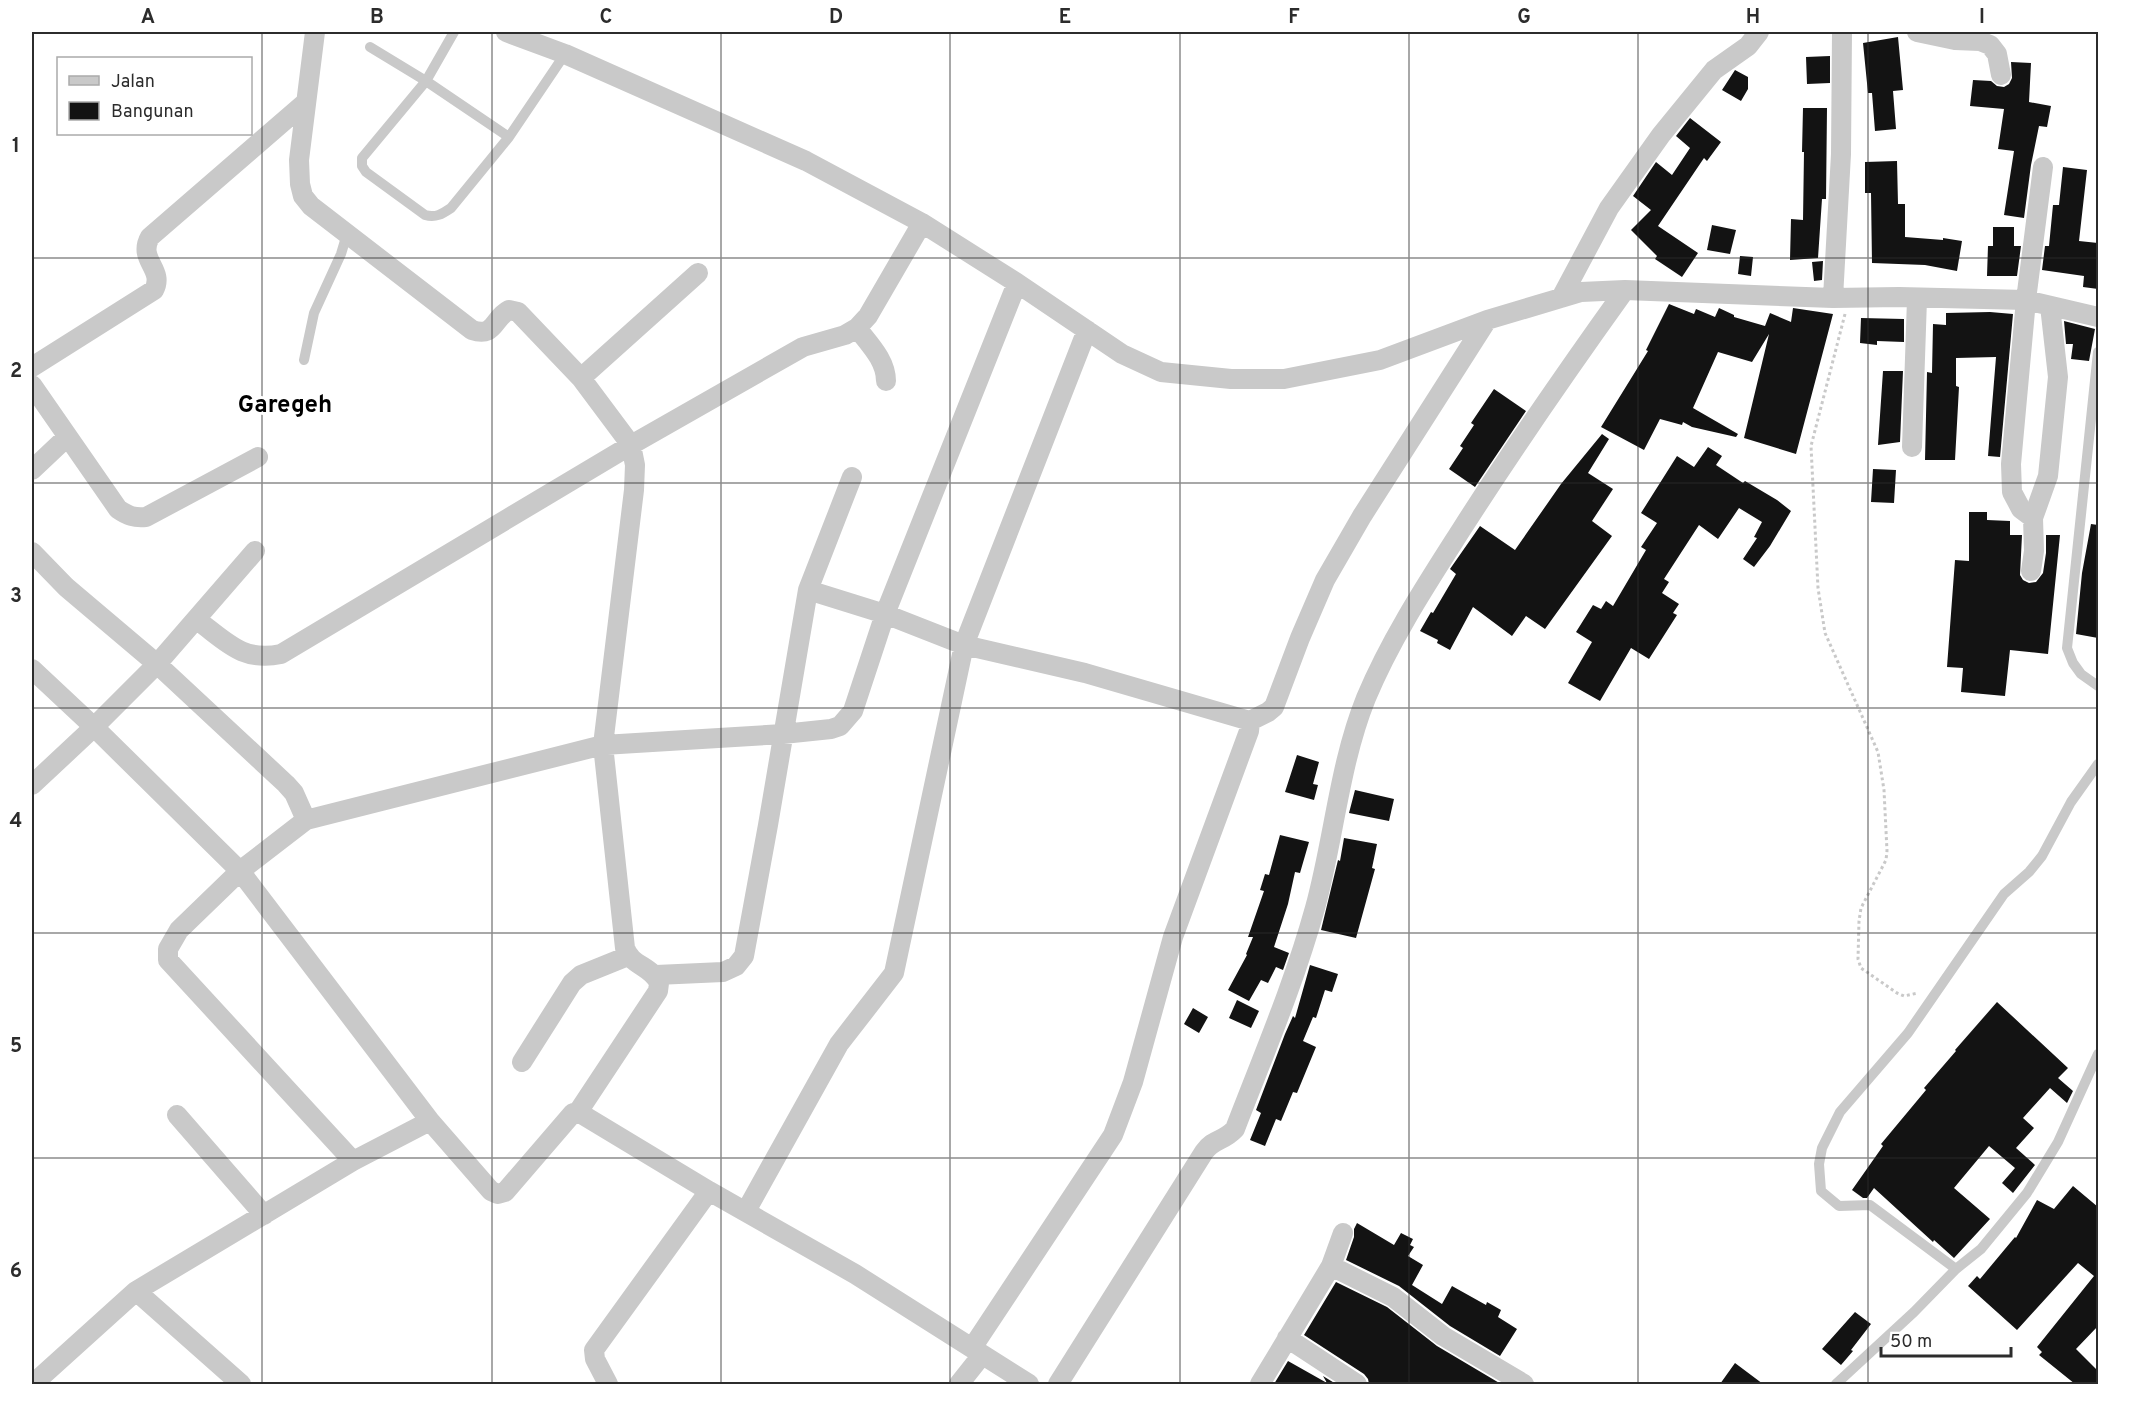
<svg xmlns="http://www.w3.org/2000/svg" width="2130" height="1416" font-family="Overpass,sans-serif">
<rect width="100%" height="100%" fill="#fff"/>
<path fill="#131313" d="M1898 37 1903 90 1893 91 1896 129 1875 131 1872 93H1868L1863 43Z
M1830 56V83L1807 84 1806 57Z
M2011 62 2031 63 2029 102 2051 106 2047 127 2039 126 2031 165 2024 218 2004 215 2014 151 1998 149 2004 109 1970 106 1973 80 1991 81 1997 86 2004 87 2009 84 2012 78Z
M1735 70 1748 77V89L1741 101 1722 90Z
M1803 108H1827L1826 199H1822L1818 258 1790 260 1791 219 1803 220 1804 152H1802Z
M1690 118 1721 142 1707 161 1704 158 1658 226 1698 253 1682 277 1655 259 1657 256 1631 230 1651 210 1633 196 1656 162 1672 175 1690 148 1676 136Z
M1897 161 1898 204H1905V237L1943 240V238L1962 241 1957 271 1925 265 1872 263 1871 193H1865V162Z
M2063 167 2087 170 2079 241 2098 243V289L2083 287 2084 276 2042 270 2045 246H2049L2053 205H2059Z
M1712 225 1736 230 1730 254 1707 250Z
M1993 227H2014V246H2021L2017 276H1987L1988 246H1993Z
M1740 256 1753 257 1751 276 1738 274Z
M1823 261 1822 280 1814 281 1812 262Z
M1669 304 1694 314 1696 309 1715 317 1719 308 1734 315V317L1765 326 1770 313 1791 322 1793 308 1833 314 1796 454 1744 438 1769 334 1752 362 1718 352 1693 408 1738 434 1736 437 1692 427 1683 422 1682 425 1660 419 1644 450 1601 427 1648 351 1646 350Z
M1990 312 2013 314 2000 457 1988 456 1996 357 1956 358V386L1959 387 1955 460H1925L1927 372 1932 373 1933 324 1946 325V313Z
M1861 318 1904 319V342L1877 341V345L1860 343Z
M2064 321 2095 329 2089 361 2071 359 2073 344H2066Z
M1883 371H1903L1900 442 1878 445Z
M1494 389 1526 411 1475 487 1449 469 1463 448 1460 446 1474 425 1471 423Z
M1602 434 1609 439 1588 473 1613 489 1592 521 1612 536 1545 629 1526 616 1512 636 1473 607 1450 650 1437 643 1438 640 1420 631 1431 612 1433 613 1456 574 1450 569 1480 526 1515 550 1561 484Z
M1708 447 1722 456 1716 465 1743 483 1745 481 1777 500 1791 511 1770 546 1754 567 1743 559 1757 538 1754 537 1762 522 1739 508 1718 539 1699 525 1664 579 1669 582 1662 593 1679 604 1673 613 1677 615 1649 659 1631 648 1600 701 1568 683 1592 642 1576 632 1593 605 1601 609 1606 601 1613 606 1646 550 1641 547 1657 523 1641 513 1677 456 1694 467Z
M1873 469 1896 470 1894 503 1871 502Z
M1969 512H1987V520L2010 521V535H2022L2020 575 2023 580 2029 583 2036 582 2043 573 2046 553V535H2060L2048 654 2010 650 2005 696 1961 692 1963 668 1947 667 1955 560 1969 561Z
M2091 524 2098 525V638L2076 634 2082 573Z
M1297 755 1319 762 1313 784 1318 785 1314 800 1285 792Z
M1355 790 1394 799 1389 821 1349 813Z
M1280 835 1309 842 1300 873 1295 872 1288 904 1274 947 1289 953 1283 970 1276 967 1268 983 1261 980 1249 1001 1228 990 1247 955 1246 954 1253 937H1248L1264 891 1260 890 1265 874 1269 875Z
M1344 838 1377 844 1372 868 1375 869 1356 938 1321 930 1338 860 1340 861Z
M1310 965 1338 974 1332 992 1325 990 1316 1018 1313 1017 1303 1041 1316 1047 1297 1093 1293 1092 1281 1121 1276 1119 1265 1146 1250 1140 1261 1113 1256 1110 1285 1034 1293 1016 1295 1018Z
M1237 1000 1259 1011 1251 1028 1229 1018Z
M1997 1002 2068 1068 2058 1078 2073 1091 2067 1103 2050 1088 2023 1118 2034 1128 2016 1148 2035 1165 2013 1193 2002 1183 2015 1168 1989 1146 1954 1188 1990 1219 1954 1258 1934 1240 1933 1242 1874 1188 1867 1198H1863L1852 1190 1883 1146 1881 1144 1926 1090 1924 1088 1956 1051 1955 1050Z
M1193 1008 1208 1017 1199 1033 1184 1024Z
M2073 1186 2098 1207V1326L2076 1349 2098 1371V1384H2075L2039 1355 2042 1352 2037 1347 2094 1276 2078 1263 2017 1330 1968 1286 1977 1276 1980 1279 2015 1237 2016 1238 2037 1200 2054 1209Z
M1357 1223 1394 1245 1401 1233 1413 1239 1410 1245 1414 1247 1408 1256 1423 1265 1412 1285 1442 1304 1452 1286 1486 1305 1487 1302 1501 1310 1498 1317 1517 1329 1500 1356 1450 1326 1399 1286 1346 1260 1354 1237V1229Z
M1336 1282 1387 1307 1437 1346 1501 1384H1369L1368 1379 1364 1374 1304 1335Z
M1855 1312 1871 1324 1851 1350 1853 1351 1841 1365 1822 1349Z
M1288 1361 1327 1383 1323 1376 1336 1384H1274Z
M1735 1363 1763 1384H1720Z"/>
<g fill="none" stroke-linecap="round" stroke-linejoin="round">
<path stroke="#c9c9c9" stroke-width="3" stroke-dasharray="3 3" stroke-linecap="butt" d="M1845 314 1811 446 1818 588 1825 633 1878 752 1884 790 1887 851 1886 860 1861 908 1859 921 1858 959 1861 968 1897 993 1904 996 1918 993"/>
<path stroke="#c9c9c9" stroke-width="10" d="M454 32 426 81 362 158V166L366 172 425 215C436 218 442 214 451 208L509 137 565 54
M370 47 426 81 509 137
M2098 352 2067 648 2073 663 2081 674 2098 686
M304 360 314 313 341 254 347 234
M1956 1269 1870 1205 1839 1206 1821 1191 1819 1164 1822 1148 1840 1112 1908 1033 2004 894 2029 872 2042 856 2071 802 2098 764
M1836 1384 1914 1312 1956 1269 1981 1249 2027 1193 2058 1142 2098 1054"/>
<path stroke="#c9c9c9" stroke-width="20" d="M315 32 299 160 300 184 303 196 311 206 472 330C495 338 493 318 509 310L518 312 581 378 631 445 635 465 634 490 603 745 625 948C631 966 652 966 659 983L658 991 578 1112
M506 32 565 54 806 161 922 223 1017 283 1122 354 1161 372 1231 379H1284L1380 360 1487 320 1581 292 1625 290 1833 298 1899 297 2026 300 2098 317
M1917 32 1955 40 1980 41 1990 45 1997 54 2001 75
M1561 298 1609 208 1661 135 1714 70 1748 46 1759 32
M1833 298 1841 154 1842 32
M857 328C869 344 886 360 886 381
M32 367 154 290C165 269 137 260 150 237L306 102
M581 378 698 273
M32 385 118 509C128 516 134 518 146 517L258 457
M1912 447 1917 299
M32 470 67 437
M2033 518 2048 476 2058 377 2050 306
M32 552 66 587 157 664 286 784 294 793 306 820
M2031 571 2034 551 2033 518 2021 509 2012 492 2011 464 2026 300 2043 167
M808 590 885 614 964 645 1085 673 1250 721 1249 731 1173 937 1133 1082 1113 1135 972 1348
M197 620C227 642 242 662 281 654L631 445 803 347 845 335 857 328 868 316 922 223
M32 669 94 727 240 871 430 1121 491 1191 498 1194 505 1192 573 1113 578 1112 709 1191 855 1274 1029 1384
M1250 721 1268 712 1274 707 1300 638 1325 580 1362 516 1487 320
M32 785 94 727 157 664 255 551
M656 975 723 972 736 966 744 956 768 825 808 590 852 477
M522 1062 572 983 581 975 628 956
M177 1115 264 1215
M353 1161 168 960V949L179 930 240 871 306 820 603 745 783 734 831 729 840 726 853 711 885 614 1017 283
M746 1211 839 1044 894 973 964 645 1087 330
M1331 1266 1393 1297 1443 1336 1524 1384
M136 1291 241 1384
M1287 1338 1357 1384
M33 1384 136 1291 353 1161 430 1121
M608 1384 595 1359 594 1350 709 1191
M959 1384 982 1355
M1058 1384 1204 1152C1214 1138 1223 1142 1235 1129 1263 1056 1294 984 1315 908 1334 839 1339 765 1366 698 1391 638 1428 582 1463 527 1515 446 1569 368 1625 290
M1260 1384 1331 1266 1343 1233"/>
</g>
<path fill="none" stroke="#2c2c2c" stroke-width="1.5" stroke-opacity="0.55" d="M262 32V1384M492 32V1384M721 32V1384M950 32V1384M1180 32V1384M1409 32V1384M1638 32V1384M1868 32V1384M32 258H2098M32 483H2098M32 708H2098M32 933H2098M32 1158H2098"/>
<g text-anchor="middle" stroke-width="6" stroke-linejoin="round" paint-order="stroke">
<g font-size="24" font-weight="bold" fill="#000" stroke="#fff">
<text x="285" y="412">Garegeh</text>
</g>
</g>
<rect width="2130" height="1416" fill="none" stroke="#ffffff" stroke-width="66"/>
<rect x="57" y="57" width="195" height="78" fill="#ffffff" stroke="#ababab" stroke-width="1.5"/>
<rect x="69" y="76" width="30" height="9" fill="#c9c9c9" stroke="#ababab" stroke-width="1.5"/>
<text x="111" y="87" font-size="18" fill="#2c2c2c">Jalan</text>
<rect x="69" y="102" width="30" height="18" fill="#131313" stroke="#ababab" stroke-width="1.5"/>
<text x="111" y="117" font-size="18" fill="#2c2c2c">Bangunan</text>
<path d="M1881 1347v9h130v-9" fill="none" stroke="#2c2c2c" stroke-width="3"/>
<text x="1890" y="1347" font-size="18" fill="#2c2c2c" stroke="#ffffff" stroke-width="4.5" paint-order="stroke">50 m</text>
<rect x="33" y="33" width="2064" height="1350" fill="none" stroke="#2c2c2c" stroke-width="2"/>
<g font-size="20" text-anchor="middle" font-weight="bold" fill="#2c2c2c">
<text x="148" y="23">A</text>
<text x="377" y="23">B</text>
<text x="606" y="23">C</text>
<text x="836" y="23">D</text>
<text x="1065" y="23">E</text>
<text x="1294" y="23">F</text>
<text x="1524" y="23">G</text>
<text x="1753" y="23">H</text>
<text x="1982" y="23">I</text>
<text x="16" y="152">1</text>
<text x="16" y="377">2</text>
<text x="16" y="602">3</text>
<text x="16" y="827">4</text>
<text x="16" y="1052">5</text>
<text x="16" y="1277">6</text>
</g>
</svg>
